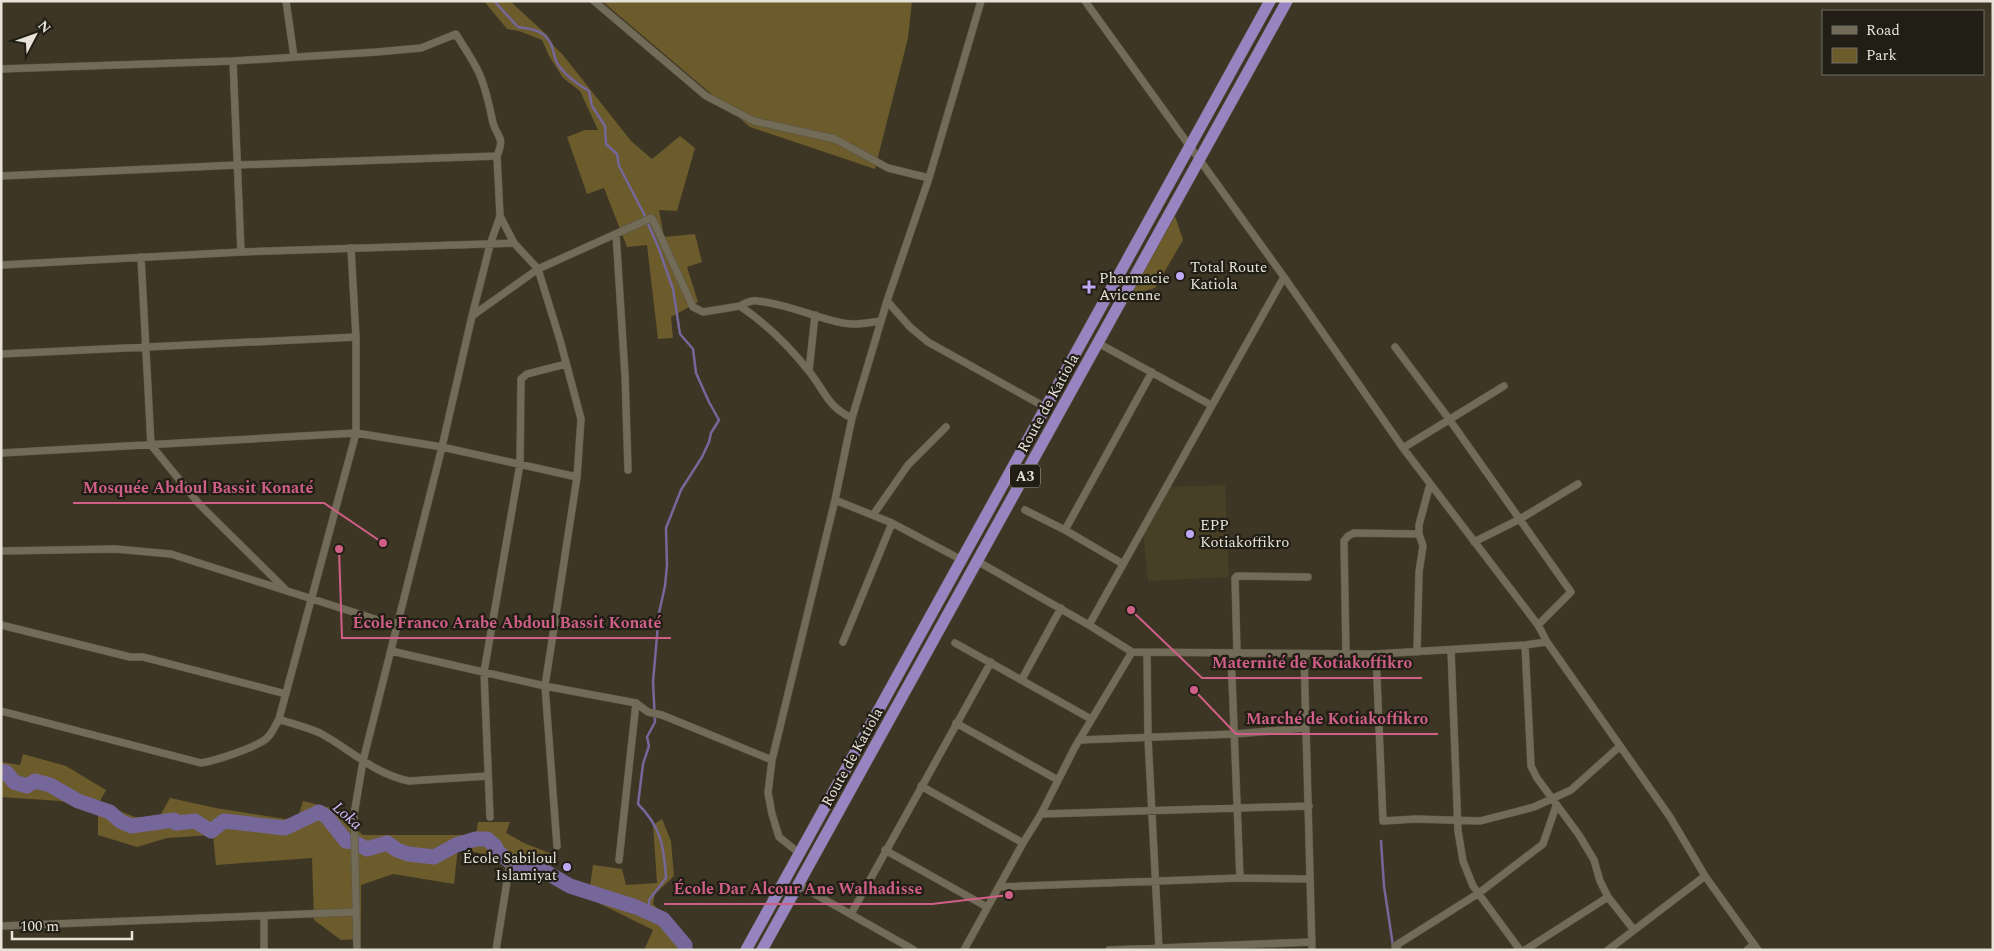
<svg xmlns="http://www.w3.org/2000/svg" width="1994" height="951" font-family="Spectral,serif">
<rect width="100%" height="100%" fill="#3d3625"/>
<path fill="#473f26" d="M1225 485 1229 577 1148 581 1143 532 1171 487Z"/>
<path fill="#6c5b2b" d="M484 1H510L547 35 554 46 563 55 631 141 652 159 680 136 695 148 677 211 659 210 664 237 695 234 702 262 687 267 698 302 671 317 673 338 658 339 647 245 627 247 604 188 587 194 567 137 585 130H598L580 91 563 78 549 56 542 40 519 31 507 29Z
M602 1H912L908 38 875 169 750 127Z
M1175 216 1183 240 1155 288 1130 295Z
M23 754 66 766 106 790 99 803 135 817 158 819 170 798 216 808 297 821 303 801 331 808 363 835H476L478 822H510L506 833 524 843 552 854 551 870 571 881 590 887 593 865 622 869 626 885 657 883 653 825 662 819 671 841 674 876 655 894 653 904 675 927 693 950H644L653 930 542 875 508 860 458 848 454 884 393 874 361 885V939L341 940 314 920 312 858 216 865 213 835 167 838 137 847 98 835V811L60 801 1 797V762L20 765Z"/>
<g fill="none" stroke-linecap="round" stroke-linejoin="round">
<path stroke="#76679a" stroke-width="2.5" d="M494 1 518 27C532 29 544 30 551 44 554 51 554 59 559 66 567 77 577 84 589 91L592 106 605 126 606 144 617 154 619 166 643 212 659 249 673 289 680 334 693 349 696 373 709 402 719 420 711 433 709 442 702 457 681 490 666 528 667 565 665 586 659 613 653 682 655 722 647 737 649 746 643 764 638 804C661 827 664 846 666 878L649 900V913
M1381 841 1384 886 1393 946"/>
<path stroke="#76679a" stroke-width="15" d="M1 771 6 772 14 782 27 786 35 781 50 785 78 801 110 812 120 821 131 826 174 820 176 823 195 821 211 831 224 821 285 828 319 812 327 817 346 841 354 842 367 849 387 843 397 850 408 854 434 857 456 845 476 839H487L495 846 498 852 517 867 544 871 570 886 636 907 663 919 685 945V950"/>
<g stroke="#5b5546" stroke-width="8">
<path id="minor" d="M286 1 294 57
M594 1 706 96 754 121 835 139 888 168 929 178
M1085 1 1284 277 1403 448 1538 625 1547 642 1670 817 1705 876 1758 950
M233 61 241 252
M1 69 233 61 377 52 421 48 456 34C463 46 472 58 478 71 486 87 489 105 493 123 498 139 505 136 497 156L500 216 514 243 538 269 560 340 581 419 577 477 545 686 557 846
M1 176 237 165 497 156
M616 234 625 375 628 470
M141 257 151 445 200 505 286 590
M1 265 241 252 514 243
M887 301 910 327 928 342 1045 407
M740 306C745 303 752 300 758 301 786 304 812 316 838 322 853 326 867 323 881 321
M472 316 538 269 651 218 653 220 693 307 703 312 740 306C765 323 789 346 808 370 824 389 827 407 852 418
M1098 343 1211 405
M1395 347 1449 419 1571 592 1538 625
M1 354 356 337
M809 371 815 315
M1403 448 1504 386
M1 453 356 433 442 447 577 477
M835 500 892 523 962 560
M1025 510 1065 530 1123 564
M873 515 908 465 946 427
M1065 530 1152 372
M1474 542 1520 519 1578 484
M1 551 115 549 171 554 397 626
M977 561 1089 625 1132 652 1376 654 1525 645 1547 642
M1 625 130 657H143L286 694
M1089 625 1284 277
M843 642 892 523
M955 643 1091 719
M1525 645 1531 766 1537 778 1579 835 1594 860 1600 881 1608 897 1634 930
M1451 650 1458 831 1463 861 1473 886 1520 950
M391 651 545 686 636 703 648 712 662 715 772 760
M1147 652 1148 738 1159 948
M1417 652 1419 572 1423 546 1419 534V525L1430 484
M1237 653 1235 578 1237 576 1308 577
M1231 654 1240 878
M1304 654 1312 950
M1346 654 1344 541 1348 536 1354 533 1419 534
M1376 654 1383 821 1416 819 1480 821 1534 807 1571 790 1619 747
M1022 679 1061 608
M1 711 201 763C215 761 254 748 266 739 272 734 275 726 279 719L356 433V337L351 248
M279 719C292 724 307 727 320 733 350 749 374 774 409 781L488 776
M956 723 1058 780
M1079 740 1235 734 1306 728
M921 786 1023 843
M1041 814 1309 806
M490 817 484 672 520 464 521 379 527 374 566 364
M885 850 987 907
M799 853 779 837 772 814 768 793 772 760 835 500 852 418 887 301 929 178 981 1
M619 860 636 703
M797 884 914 950
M999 887 1240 878 1309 879
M851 914 991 662
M264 916V950
M1 926 356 912
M357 950 354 815 363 761 442 447 472 316 490 245 500 216
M496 950 509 869
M964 950 1023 843 1041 814 1075 747 1132 652
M1109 950 1311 942
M1398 950 1395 946 1479 893 1543 844 1556 806
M1525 950 1608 897
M1608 950 1705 876
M1747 950 1754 944"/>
</g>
<g stroke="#5b5546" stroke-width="12">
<path id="trunk" d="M746 950 1270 1
M762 950 1287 1"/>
</g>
<use href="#minor" stroke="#726b58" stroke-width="7"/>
<use href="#trunk" stroke="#9984c2" stroke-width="11"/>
</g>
<g fill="#bea9f4" stroke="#211e16" stroke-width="2">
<circle cx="1180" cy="276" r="5"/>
<path d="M1086.5 279.5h5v5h5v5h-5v5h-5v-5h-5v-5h5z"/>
<circle cx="1190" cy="534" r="5"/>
<circle cx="567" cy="867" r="5"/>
</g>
<g text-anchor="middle" stroke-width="4.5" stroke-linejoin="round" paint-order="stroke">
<rect fill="#211e16" stroke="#aca89e" stroke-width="1" x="1010" y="464.5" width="30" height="23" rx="4"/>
<g font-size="14" font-weight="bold" fill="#e7e3d9">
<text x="1025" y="481">A3</text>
</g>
<g font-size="15" fill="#e7e3d9" stroke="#211e16" text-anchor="start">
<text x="1190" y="272">Total Route<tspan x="1190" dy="17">Katiola</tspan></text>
<text x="1099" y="283">Pharmacie<tspan x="1099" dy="17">Avicenne</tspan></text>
<text x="1200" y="530">EPP<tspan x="1200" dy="17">Kotiakoffikro</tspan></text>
<text x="557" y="863" text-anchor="end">École Sabiloul<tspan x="557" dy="17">Islamiyat</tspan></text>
</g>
<g font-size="15" fill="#e7e3d9" stroke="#211e16">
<text transform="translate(1048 403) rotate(-61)" y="5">Route de Katiola</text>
<text transform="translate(852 757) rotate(-61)" y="5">Route de Katiola</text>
</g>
<g font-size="16" font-style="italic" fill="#cdbdfa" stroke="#211e16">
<text transform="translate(348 815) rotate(42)" y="6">Loka</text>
</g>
</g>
<path fill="none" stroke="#cf5f87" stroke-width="2" d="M383 543L324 503H73M339 549L342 638H671M1131 610L1202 678H1422M1194 690L1236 734H1438M1009 895L932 904H664"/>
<g fill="#cf5f87" stroke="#211e16" stroke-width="2">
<circle cx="383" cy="543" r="5"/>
<circle cx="339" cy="549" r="5"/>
<circle cx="1131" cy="610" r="5"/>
<circle cx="1194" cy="690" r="5"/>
<circle cx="1009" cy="895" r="5"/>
</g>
<g font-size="16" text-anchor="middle" font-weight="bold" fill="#cf5f87" stroke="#211e16" stroke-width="4.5" stroke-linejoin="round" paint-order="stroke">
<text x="198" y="493">Mosquée Abdoul Bassit Konaté</text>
<text x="507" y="628">École Franco Arabe Abdoul Bassit Konaté</text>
<text x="1312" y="668">Maternité de Kotiakoffikro</text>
<text x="1337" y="724">Marché de Kotiakoffikro</text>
<text x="798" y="894">École Dar Alcour Ane Walhadisse</text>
</g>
<rect width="1994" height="951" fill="none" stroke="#e7e3d9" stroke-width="5"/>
<rect x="1822" y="10" width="162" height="65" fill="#211e16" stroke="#706d64"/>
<rect x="1832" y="26" width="25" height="8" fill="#726b58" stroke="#706d64"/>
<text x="1866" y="35" font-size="15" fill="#e7e3d9">Road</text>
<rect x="1832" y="48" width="25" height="15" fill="#6c5b2b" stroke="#706d64"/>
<text x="1866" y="60" font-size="15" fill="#e7e3d9">Park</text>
<g transform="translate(35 35) rotate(49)" stroke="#211e16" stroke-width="4" paint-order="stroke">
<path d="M0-4L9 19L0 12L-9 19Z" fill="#e7e3d9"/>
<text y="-8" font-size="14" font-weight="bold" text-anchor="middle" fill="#e7e3d9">N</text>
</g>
<path d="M12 931v8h120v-8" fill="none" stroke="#e7e3d9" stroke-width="2.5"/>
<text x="20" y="931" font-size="15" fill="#e7e3d9" stroke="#211e16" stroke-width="4" paint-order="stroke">100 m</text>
</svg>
